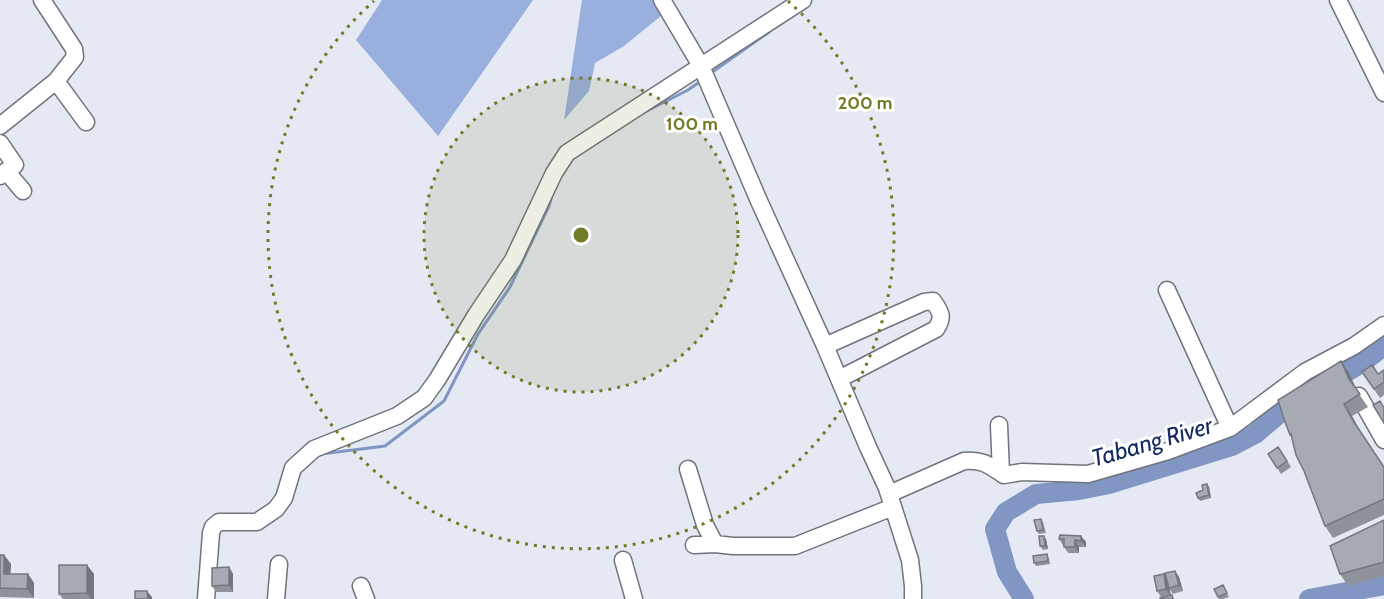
<svg xmlns="http://www.w3.org/2000/svg" width="1384" height="599" font-family="Cabin,sans-serif">
<rect width="100%" height="100%" fill="#e4e9f3"/>
<path fill="#99afde" d="M382 0H533L438 136 356 40Z
M582 0H667V11L624 46 595 63 589 91 564 120Z"/>
<g fill="none" stroke-linecap="round" stroke-linejoin="round">
<path stroke="#8196c3" stroke-width="3" d="M711 73 769 32
M641 114 688 90 701 81
M321 454 385 446 444 401 478 334 510 287 549 206 552 195"/>
<path stroke="#8196c3" stroke-width="20" d="M1024 599 1007 572 995 529 1006 512 1036 494 1079 490 1109 484 1232 446 1255 434 1281 412 1363 362 1384 346
M1309 599 1384 585"/>
<g stroke="#6f747d" stroke-width="19">
<path id="minor" d="M662 0 701 66 759 201 825 346 868 447 887 488 910 560 913 586V599
M1338 0 1384 93
M56 81 86 122
M0 126 56 81 75 57 74 49 42 0
M0 143 15 165 0 176
M6 171 23 191
M1167 290 1230 428
M825 346 924 302 933 301C941 312 944 317 936 329L839 379
M1359 396 1384 440
M999 425 1001 473
M688 469 705 525 715 544 733 546H795L893 507
M889 494 964 461C982 459 989 465 1004 475L1022 472 1088 474 1168 451 1230 428 1305 372 1354 346 1384 325
M694 545 715 544
M623 560 634 599
M361 586 366 599
M206 599 211 533 213 527 219 522H257L276 509 284 498 293 468 314 449 397 416 424 398 437 380 476 315 513 260 554 173 567 153 803 0
M276 599 279 564"/>
</g>
<use href="#minor" stroke="#fff" stroke-width="16"/>
</g>
<path fill="#8e929a" d="M1341 361 1349 373 1357 391 1368 407 1352 416 1360 431 1384 467V515L1333 538 1325 526 1292 438 1290 435Z
M1384 370V395L1380 398 1362 372 1378 374Z
M1278 447 1291 467 1281 474 1268 454Z
M1207 484 1209 487 1211 498 1200 501 1198 498Z
M1041 519 1043 522 1046 533 1039 534 1037 531Z
M1384 520V576L1348 586 1340 574Z
M1081 536 1086 542V547H1079V553H1068L1059 539Z
M1046 539 1048 549 1043 550 1040 546Z
M1047 554 1049 558 1050 564 1036 566 1034 563Z
M0 555H4L11 564 10 574H28L34 583V598L0 597Z
M87 565 94 574V599H63L59 594Z
M229 567 233 574V592H216L212 586Z
M1175 571 1179 577 1183 591 1173 594 1169 588 1171 595H1172L1174 598 1161 597 1157 591 1164 574 1166 577Z
M1223 585 1229 597 1223 599H1219L1218 597Z"/>
<path fill="#74777d" d="M1341 361 1349 373 1357 391 1349 379Z
M1344 404 1352 416 1360 431 1352 419Z
M1207 484 1209 487 1211 498 1209 495Z
M1044 536 1046 539 1048 549 1045 546Z
M1081 536 1086 542V547L1081 541Z
M1075 540 1079 547V553L1075 547Z
M4 555 11 564 10 583 4 574Z
M87 565 94 574V599H91L87 593Z
M229 567 233 574V592L229 585Z
M1175 571 1179 577 1183 591 1179 585Z
M28 574 34 583V598L27 589Z
M1164 574 1168 580 1171 596 1166 589Z
M147 591 152 597V599H148Z"/>
<path fill="#a5aab3" stroke="#74777d" stroke-width="1.5" d="M1341 361 1349 379 1360 394 1344 404 1352 419 1384 467V499L1325 526 1304 471 1296 455 1291 434 1290 435 1284 419 1278 400Z
M1372 365 1378 374 1384 370V382L1374 389 1362 372Z
M1380 401 1384 408V423L1373 405Z
M1278 447 1287 461 1277 468 1268 454Z
M1207 484 1209 495 1198 498 1196 493 1203 490 1202 485Z
M1041 519 1043 530 1037 531 1034 520Z
M1384 520V562L1340 574 1330 546Z
M1060 535 1081 536V541L1075 540V547H1064V539H1059Z
M1039 536H1044L1045 546H1040Z
M1047 554 1048 561 1034 563 1033 556Z
M0 555H4V574H28L27 589 0 588Z
M59 565H87V593L59 594Z
M229 567V585L212 586V568Z
M1175 571 1179 585 1169 588 1165 573Z
M1164 574 1166 589 1157 591 1154 576Z
M1223 585 1227 593 1218 597 1214 589Z
M135 591H147L148 599H135Z
M1172 595 1173 599H1160V598Z"/>
<circle cx="581" cy="235" r="157" fill="#727a25" fill-opacity=".12"/>
<g fill="none" stroke="#727a25" stroke-width="3" stroke-dasharray="3 6">
<circle cx="581" cy="235" r="157"/>
<path d="M788 1A313 313 0 1 1 374 1"/>
</g>
<g text-anchor="middle" stroke-width="6" stroke-linejoin="round" paint-order="stroke">
<g font-size="24" font-style="italic" fill="#162b62" stroke="#fff">
<text transform="translate(1152 442) rotate(-16)" y="8">Tabang River</text>
</g>
</g>
<circle cx="581" cy="235" r="9" fill="#727a25" stroke="#fff" stroke-width="3"/>
<g font-size="18" text-anchor="middle" font-weight="bold" fill="#727a25" stroke="#fff" stroke-width="6" stroke-linejoin="round" paint-order="stroke">
<text x="865" y="109">200 m</text>
<text x="692" y="130">100 m</text>
</g>
</svg>
